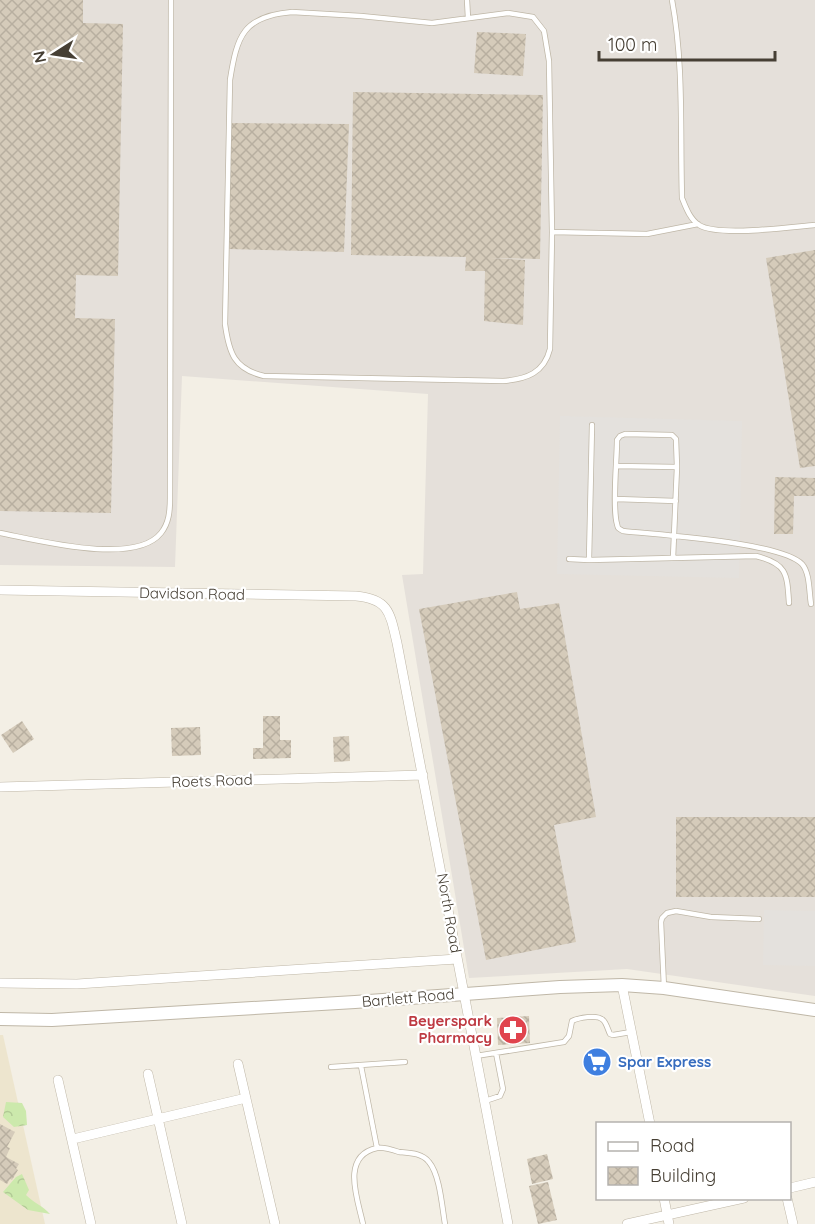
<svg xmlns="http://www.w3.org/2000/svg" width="815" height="1224" font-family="Quicksand,sans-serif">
<defs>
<pattern id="forest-crowns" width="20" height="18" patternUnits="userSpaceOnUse" patternTransform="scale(1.5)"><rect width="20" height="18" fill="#cce9ac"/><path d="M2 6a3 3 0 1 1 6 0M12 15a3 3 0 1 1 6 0" fill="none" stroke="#b1c995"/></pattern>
<pattern id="building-cross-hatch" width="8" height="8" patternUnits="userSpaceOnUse" patternTransform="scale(1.5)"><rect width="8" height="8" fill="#d5cbba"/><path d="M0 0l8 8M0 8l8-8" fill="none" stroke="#b8afa0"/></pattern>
</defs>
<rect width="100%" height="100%" fill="#f3efe5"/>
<path fill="#e5e0da" d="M0 0H815V996L627 969 469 978 402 575 423 574 428 394 182 376 175 567 0 565Z"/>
<path fill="#ede5ce" d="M0 1035H3L45 1224H0Z"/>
<path fill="url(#forest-crowns)" d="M6 1102 22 1103 26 1111 27 1125 14 1127 3 1117Z
M22 1174 29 1190 26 1195C34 1203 43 1206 50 1214L28 1210 3 1192 16 1177Z"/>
<path fill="#e4e1dd" d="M560 416 742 421 739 578 557 574Z
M764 910 815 911V966L763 965Z"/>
<path fill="url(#building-cross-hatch)" d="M0 0H83V23L123 24 118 276 76 275 75 318 115 319 111 513 0 511Z
M477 32 526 34 523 76 474 73Z
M353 92 543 95 540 259 490 258 525 260 523 325 484 321 485 271H465L466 257 351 255Z
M231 123 349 124 344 252 229 249Z
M815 250V466L800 468 766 258Z
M775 477 815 478V496H794L793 534H774Z
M517 592 520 609 559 603 596 817 554 825 576 942 486 960 419 609Z
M263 716H280V740H291V758L253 759V748H263Z
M22 721 34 739 13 753 1 735Z
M200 727 201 755 172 756 171 728Z
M349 736 350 761 334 762 333 737Z
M676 817H815V897H676Z
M529 1016 530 1043 498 1045 497 1018Z
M0 1124 15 1132 7 1147 10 1148 6 1157 19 1164 16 1169 18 1170 12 1180 10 1179 7 1184 0 1180Z
M547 1154 553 1179 532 1184 527 1159Z
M548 1182 557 1220 538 1224 529 1186Z"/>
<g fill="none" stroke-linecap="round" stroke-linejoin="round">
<g stroke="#bfb7a7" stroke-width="6">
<path id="service" d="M467 0 468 18
M672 0C684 65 680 132 682 198 686 208 690 219 699 225 718 237 790 227 815 225
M292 12 361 16 432 23 508 13 533 17 544 31 549 61 552 232 550 349C544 373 527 379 503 381L264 376C234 369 229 353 225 324L230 80C237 36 243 16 292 12Z
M552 232 647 234 698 224
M616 466 677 467
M616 499 676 501
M0 533C37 540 135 566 161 533 169 523 170 511 170 498L171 0
M673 558 677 467 676 439 672 435 625 434 620 436 617 440C617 460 612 508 617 524 618 529 618 528 623 531 658 535 780 542 802 564 810 573 809 592 811 604
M569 559 589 560 592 425
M589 560 756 556C787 564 787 573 789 603
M664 988 661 922 662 918 667 913 676 911 711 917 759 919
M476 1056 564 1042 569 1036 572 1021C578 1018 597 1014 603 1020 606 1022 608 1030 610 1034L613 1035 631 1032
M361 1066 377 1148
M331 1067 405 1062
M485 1101 500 1096 503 1089 496 1053
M363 1224C358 1200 340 1156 377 1148 383 1147 393 1150 399 1152 410 1153 422 1153 429 1162 440 1175 442 1207 445 1224"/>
</g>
<g stroke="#bfb7a7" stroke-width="10">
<path id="minor" d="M0 590 356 596C389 599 390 613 397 643L508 1224
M0 787 423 775
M0 983 77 984 457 959
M622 985 650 1124
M238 1064 275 1224
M148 1074 182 1224
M58 1080 91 1224
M73 1139 246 1098
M790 1188 815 1182
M664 1198 669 1224
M787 1198 793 1224
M627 1224 744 1198"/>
</g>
<g stroke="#bfb7a7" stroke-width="14">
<path id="tertiary" d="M0 1019 52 1020 355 1002 560 987 622 985 664 988 815 1010"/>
</g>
<use href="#service" stroke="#fff" stroke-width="4.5"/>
<use href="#minor" stroke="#fff" stroke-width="9"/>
<use href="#tertiary" stroke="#fff" stroke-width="12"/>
</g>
<defs>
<g id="pharmacy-disc" transform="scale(1.5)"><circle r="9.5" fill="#e0444e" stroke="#fff"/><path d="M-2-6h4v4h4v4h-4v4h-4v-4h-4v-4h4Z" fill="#fff"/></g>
<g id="supermarket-disc" transform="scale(1.5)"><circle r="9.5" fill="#3f7fe0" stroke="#fff"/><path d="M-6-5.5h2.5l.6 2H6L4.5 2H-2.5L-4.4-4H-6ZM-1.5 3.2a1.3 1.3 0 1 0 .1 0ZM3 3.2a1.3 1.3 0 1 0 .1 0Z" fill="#fff"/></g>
</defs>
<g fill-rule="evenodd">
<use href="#pharmacy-disc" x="513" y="1030"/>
<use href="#supermarket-disc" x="597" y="1062"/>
</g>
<g text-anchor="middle" stroke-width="4.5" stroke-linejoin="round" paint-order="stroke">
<g font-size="15" fill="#463f34" stroke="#fff">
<text transform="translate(192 594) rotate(1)" y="5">Davidson Road</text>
<text transform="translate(212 781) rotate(-2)" y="5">Roets Road</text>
<text transform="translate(449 913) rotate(80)" y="5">North Road</text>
<text transform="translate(408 998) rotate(-5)" y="5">Bartlett Road</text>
</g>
<g font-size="15" font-weight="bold" fill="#be3a42" stroke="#fff" text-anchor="end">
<text x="492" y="1026">Beyerspark<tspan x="492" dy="17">Pharmacy</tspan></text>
</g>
<g font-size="15" font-weight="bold" fill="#366cbe" stroke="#fff" text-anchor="start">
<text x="618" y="1067">Spar Express</text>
</g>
</g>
<rect x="596" y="1122" width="195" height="78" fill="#ffffff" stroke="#b5b2ae" stroke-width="1.5"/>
<rect x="608" y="1142" width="30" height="9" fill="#ffffff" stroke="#b5b2ae" stroke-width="1.5"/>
<text x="650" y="1152" font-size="18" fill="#463f34">Road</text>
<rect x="608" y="1167" width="30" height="18" fill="url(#building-cross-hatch)" stroke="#b5b2ae" stroke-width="1.5"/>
<text x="650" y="1182" font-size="18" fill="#463f34">Building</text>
<g transform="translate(54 54) rotate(258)" stroke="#ffffff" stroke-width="4.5" paint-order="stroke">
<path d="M0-4.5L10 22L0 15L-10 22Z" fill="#463f34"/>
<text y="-9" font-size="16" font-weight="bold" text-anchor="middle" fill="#463f34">N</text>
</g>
<path d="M599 51v9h176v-9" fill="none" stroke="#463f34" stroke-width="3"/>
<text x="608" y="51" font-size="18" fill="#463f34" stroke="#ffffff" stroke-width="4.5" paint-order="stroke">100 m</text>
</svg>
